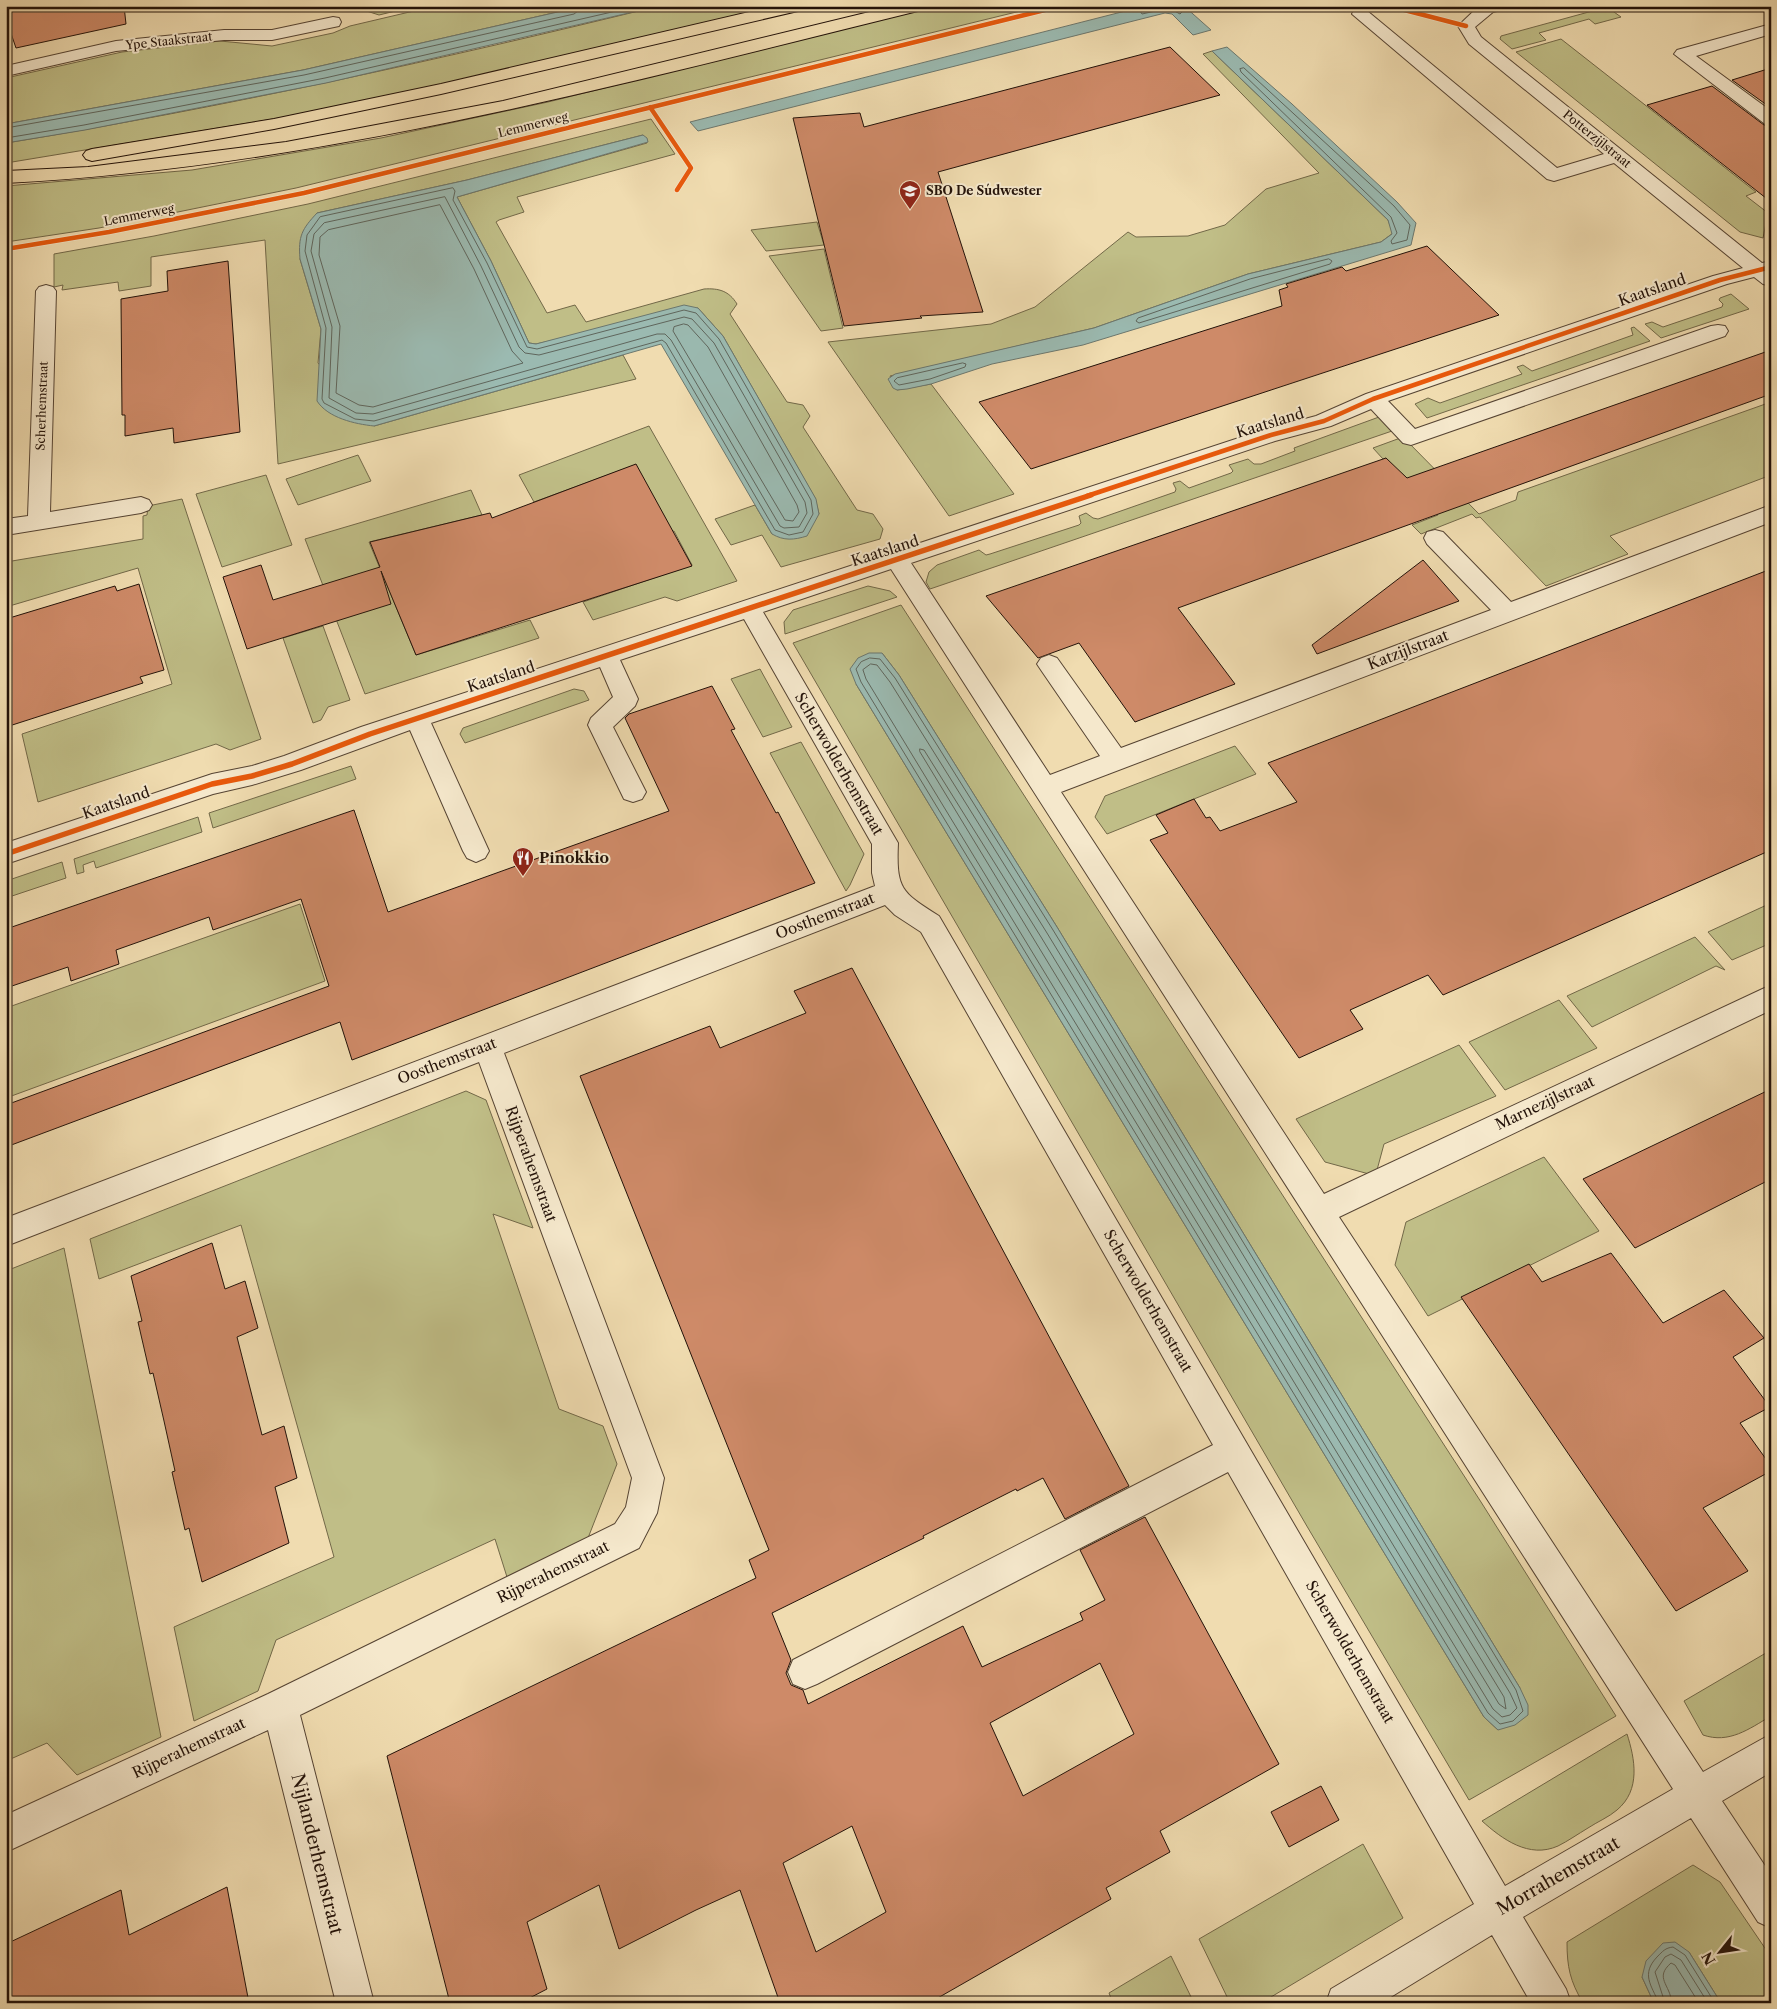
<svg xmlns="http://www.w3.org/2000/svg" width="1777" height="2009" font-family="'Libre Caslon Text',serif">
<rect width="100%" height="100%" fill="#f0dcb0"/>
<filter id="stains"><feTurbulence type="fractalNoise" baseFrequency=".004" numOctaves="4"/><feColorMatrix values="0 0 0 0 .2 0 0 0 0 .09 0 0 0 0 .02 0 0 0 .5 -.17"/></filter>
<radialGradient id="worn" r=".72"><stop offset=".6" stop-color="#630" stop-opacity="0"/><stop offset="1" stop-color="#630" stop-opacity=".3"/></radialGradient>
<path fill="#c0be87" stroke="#726848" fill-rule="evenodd" d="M351 6H416L379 15Z
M435 6H584L303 70 6 124V78L122 52 220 41 272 46 333 33 350 26Z
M659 6H775L474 77 297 115 6 163V143C226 107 443 59 659 6Z
M936 6H1041L296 188 99 228 6 242V186L192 170 381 138 548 102Z
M1607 7 1621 17 1595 24 1589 19 1539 33 1546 40 1512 49 1500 39 1501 36Z
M1561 39 1756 192 1746 196 1768 213 1763 238 1740 232 1516 52Z
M1212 51 1388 220 1393 233 1381 242 1248 274 1094 328 890 376 897 390 931 384 1014 494 949 516 828 342 991 324 1035 307 1128 232 1136 237 1188 236 1225 225 1266 189 1319 173 1203 54Z
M651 119 675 154 517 197 524 212 499 220 496 222 547 313 575 305 586 322 704 289C719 288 729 291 737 304L730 314 787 402 803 405 810 416 803 427 857 510 873 514 883 529 880 539 781 567 762 535 731 545 715 519 755 505 772 534 819 514 815 498 723 336 698 308 536 344 529 343 491 261 457 197 647 143 643 135 467 180 317 213 300 259 321 329 318 363 374 426 623 355 636 379 278 464 265 240 151 257V286L119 291 118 282 62 290 63 285 54 287V254L154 236 308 204Z
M817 222 824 245 766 251 751 230Z
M824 249 843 328 821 331 769 256Z
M1731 294 1749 309 1661 338 1645 324 1652 322 1663 327 1722 307 1723 304 1719 300 1720 298Z
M1634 327 1650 341 1427 418 1415 404 1428 398 1440 403 1522 374 1517 367 1523 365 1532 371 1633 335 1631 328Z
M1771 402V475L1610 536 1628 554 1546 586 1480 517 1476 518 1472 514 1421 534 1412 525 1438 515 1386 458 1383 459 1373 448 1403 437 1479 514 1516 500 1518 492Z
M1379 417 1395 430 930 589 926 582 929 572 937 565 979 550 986 555 990 554 1079 525 1081 523 1079 516 1086 513 1093 518 1098 519 1175 492 1176 489 1173 483 1180 481 1189 488 1231 473 1233 471 1229 465 1248 459 1254 464H1261L1295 451 1294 448Z
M649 426 737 581 677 601 665 597 593 620 583 602 692 565 674 531 640 541 635 465 534 502 519 475Z
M358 455 371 481 298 505 286 479Z
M266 475 292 545 222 567 196 494Z
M471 490 482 515 369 542 416 655 530 620 539 638 365 694 305 539Z
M182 499 261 739 230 750 216 744 38 802 22 734 172 684 138 568 6 607V562L143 539V516L147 515 148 506Z
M868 586 890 591 897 597 785 634 784 622 793 610Z
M901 605 1481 1502 1616 1716 1469 1800 1308 1528 793 643ZM882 653 899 675 1057 927 1520 1688 1498 1730 1484 1717 856 684Z
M323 626 350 700 328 707 321 720 313 723 283 638Z
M760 669 792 727 763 737 731 679Z
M574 689 584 691 589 700 465 743 460 734 463 728Z
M801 742 864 854 850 885 846 891 770 753Z
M1235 746 1256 774 1107 834 1095 817 1105 796Z
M351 766 356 779 213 828 209 813Z
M198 817 202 832 96 868 94 861 83 865 84 872 77 874 74 859Z
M62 862 66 878 6 898V881Z
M1771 903V943L1732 960 1708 932Z
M300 904 325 981 6 1098V1008Z
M1695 937 1725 970 1716 966 1592 1027 1567 996Z
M1559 1000 1597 1048 1505 1090 1469 1042Z
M1459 1045 1496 1096 1384 1144 1377 1170 1369 1174 1325 1162 1296 1119Z
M466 1091 486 1100 533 1228 493 1214 559 1409 603 1426 617 1464 588 1538 507 1577 495 1539 276 1640 258 1691 194 1721 174 1627 334 1557 241 1225 99 1279 90 1239Z
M1544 1157 1599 1231 1428 1316 1395 1265 1406 1222Z
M64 1248 161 1737 77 1775 47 1743 6 1761V1271Z
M1771 1650V1716C1749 1729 1729 1744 1703 1735L1684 1701Z
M1627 1734C1635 1759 1641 1790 1617 1810 1609 1817 1597 1822 1588 1828 1578 1834 1568 1841 1558 1846 1529 1859 1502 1839 1482 1821Z
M1363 1844 1403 1918 1261 2003H1230L1199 1939Z
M1693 1865 1720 1882 1771 1957V2003H1721L1689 1952 1642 1977 1654 2003H1583C1570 1981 1567 1967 1567 1942Z
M1171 1956 1194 2003H1113L1109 1993Z"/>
<path fill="#9bbab1" stroke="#6b776e" d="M584 6H659L326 83 85 130 6 143V124L303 70Z
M1145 6H1184L1211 30 1193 35 1172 14 1165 13 698 131 690 122Z
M1227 47 1292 104 1397 202 1416 223 1411 245 1083 345 992 364 931 384 907 389 897 390 893 388 888 379 895 374 1094 328 1248 274 1381 242 1392 234 1388 220 1212 51Z
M643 135 647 138 648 142 457 197 491 261 529 343 536 344 684 305 698 308 723 336 816 499 819 514 807 536C794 540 784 541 772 534L661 344 374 426C355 424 328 418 317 401L321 329 300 259C298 236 302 229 317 213L467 180Z
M869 653H882L899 675 1057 927 1520 1688 1528 1705V1715L1515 1725 1498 1730 1484 1717 856 684 850 669 858 658Z
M1675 1942 1689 1952 1721 2003H1654L1642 1977 1646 1961 1663 1943Z"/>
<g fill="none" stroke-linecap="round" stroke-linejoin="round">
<path stroke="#5f665d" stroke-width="1" d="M1141 6 1140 11 1142 14 1169 8 1180 14 1182 12 1181 6
M1244 68 1394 206 1410 225 1407 240 1392 244 1391 241 1397 233 1391 217 1241 72 1240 69Z
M6 128 304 75 574 14 578 11 579 6
M6 138 84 125 325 78 638 6
M453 188 455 191 453 200 487 263 527 347 537 349 684 310 696 313 719 339 811 500 813 514 803 532 789 535 775 530 666 343 662 340 374 421 355 419 324 403 322 399 326 328 305 251 307 235 320 217Z
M445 197 481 266 519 347 525 353 539 355 684 317 692 319 714 343 805 502 807 513 799 527 784 528 780 526 671 340 665 334H657L373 414 356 413 329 398 332 327 311 251 314 234 324 223Z
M440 205 474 269 512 351 523 363 373 407 359 405 336 393 340 326 319 255 320 237 328 230Z
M1329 259 1332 261 1330 264 1139 323 1136 321 1138 318 1250 279Z
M684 324 688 325 708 347 797 505 799 512 793 521 785 520 673 331 674 327Z
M963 363 966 364 965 367 930 379 899 385 894 381 897 378Z
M870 658 880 659 895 678 1053 930 1516 1690 1523 1711 1513 1721 1500 1724 1488 1713 861 682 856 669 861 662Z
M871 664 877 665 890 682 1047 933 1510 1693 1517 1708 1510 1715 1502 1717 1493 1709 866 679 863 670Z
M920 749 924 750 1041 937 1504 1697 1506 1709 1499 1704 920 752Z
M1659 2003C1651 1985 1641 1974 1657 1957 1663 1951 1665 1948 1673 1947L1685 1955 1715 2003
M1665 2003 1655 1972 1665 1957 1671 1954 1681 1960 1708 2003
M1672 2003C1670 1984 1654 1978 1671 1963L1675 1965 1699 2003"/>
</g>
<path fill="#ce8a68" stroke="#231209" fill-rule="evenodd" d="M6 6H124L126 24 16 48 6 19Z
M1170 47 1220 95 938 172 983 312 920 316 922 318 844 326 793 118 860 113 864 127Z
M1771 68V108L1732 80Z
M1712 86 1764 125 1771 127V202L1647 105Z
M1427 246 1499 315 1031 469 979 402 1282 306 1279 290 1288 287 1286 284 1342 267 1346 271Z
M228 261 240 432 174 443 173 428 125 436V415H122L121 299 168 291 167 271Z
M1771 350V394L1178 608 1235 684 1135 722 1079 643 1038 658 986 596 1386 458 1407 478Z
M636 464 692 566 416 655 381 571 391 604 247 649 223 577 261 565 273 600 380 567 370 542 490 513 492 518Z
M1423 560 1459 601 1317 654 1312 645Z
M1771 569V850L1443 995 1428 975 1350 1010 1363 1029 1299 1058 1150 840 1168 833 1156 815 1194 799 1206 818 1210 817 1220 831 1297 802 1268 763Z
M139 584 164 670 140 677 143 683 6 727V619L115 586 117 591Z
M712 686 735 729 731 730 776 813 778 812 815 883 352 1060 340 1022 6 1147V1105L329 986 301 899 213 930 209 917 116 950 119 964 71 981 68 967 6 988V929L354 810 388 912 669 811 625 718 629 714Z
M852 968 1129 1486 1065 1519 1043 1478 1017 1491 1016 1489 923 1536 924 1538 772 1613 791 1660 786 1673 791 1685 803 1690 808 1704 963 1626 982 1667 1083 1620 1080 1613 1105 1600 1080 1550 1145 1517 1279 1764 1160 1831 1170 1852 1106 1888 1111 1899 929 2003H780L740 1890 696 1910 619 1949 599 1885 527 1922 547 1989 520 2003H450L387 1756 756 1578 749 1560 769 1550 580 1076 710 1026 720 1048 806 1013 794 991ZM1100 1663 1134 1734 1023 1796 990 1723ZM852 1826 886 1912 816 1952 783 1863Z
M1771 1089V1179L1635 1248 1583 1179Z
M212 1243 225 1289 245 1281 258 1328 237 1337 262 1435 284 1426 297 1478 275 1487 289 1543 202 1582 189 1528 185 1530 172 1472 175 1471 164 1421 153 1373 150 1374 138 1322 142 1321 131 1276Z
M1611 1253 1663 1323 1724 1290 1764 1338 1733 1357 1770 1407 1740 1423 1771 1466V1471L1703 1508 1748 1571 1676 1611 1461 1297 1529 1264 1542 1282Z
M1321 1786 1339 1820 1289 1847 1271 1812Z
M227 1887 249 2003H6V1944L121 1890 129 1935Z"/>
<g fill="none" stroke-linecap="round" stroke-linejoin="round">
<g stroke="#564433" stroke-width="2">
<path id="minor" d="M1479 6H1503L1501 10 1493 12 1475 27 1481 37 1762 263 1771 261V286L1763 284 1754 277 1727 284 1388 401 1415 429 1711 326 1718 325 1725 326 1728 331 1725 336 1411 445 1403 443 1371 409 1331 426 1275 441 911 563 1050 775 1100 756 1041 670 1037 664 1041 658 1049 655 1057 658 1121 748 1491 610 1427 544 1424 538 1427 532 1435 530 1443 532 1511 602 1771 505V522L1061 792 1324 1194 1771 985V1010L1339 1217 1703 1772 1771 1734V1772L1722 1801 1771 1875V1928L1758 1922 1691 1818 1523 1917 1566 1989 1571 2003H1531L1492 1935 1381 2003H1326L1331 1989 1474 1904 1228 1472 817 1684 805 1689 793 1684 788 1672 793 1660 1213 1445 921 932 895 915 885 905 504 1053 664 1478 657 1513 639 1548 300 1715 374 2003H336L268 1730 6 1852V1815L268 1694 615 1524 626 1507 632 1478 479 1062 6 1246V1218L875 886 872 873V844L744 619 620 660 638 699 635 706 613 727 646 792 642 799 633 802 624 799 588 725 591 718 613 697 600 667 431 723 489 851 485 858 476 862 467 858 463 851 410 730 301 770 252 785 213 794 6 864V843L212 774 252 766 284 756 361 727 1263 430 1316 416 1366 394 1713 276 1743 268 1614 163 1554 181 1547 179 1352 14 1354 10H1366L1557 168 1604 154 1469 44 1458 26ZM891 569 1673 1789 1505 1886 939 916C901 892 896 889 898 843L763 612Z
M333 17 339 18 341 22 339 26 272 40H224L116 51 6 76V66L116 41 224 30H272Z
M1771 24V34L1696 56 1771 111V125L1765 124 1674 54 1677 50Z
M46 285 53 287 56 291 50 512 141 497 149 500 152 505 149 510 141 513 6 535V519L28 516 36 291 39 287Z"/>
</g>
<g stroke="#231209" stroke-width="2">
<path id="major" d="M775 6H806L804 10 798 11 441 94 274 129 92 161 86 159 83 155 86 151 92 149 274 119 441 84Z
M894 6H924L922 10C621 84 317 167 6 183V171L88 167 286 142 503 101Z"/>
</g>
<use href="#minor" fill="#f5e8cc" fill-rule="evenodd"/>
<use href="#major" fill="#f0dcb0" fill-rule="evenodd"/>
<g stroke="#f5e8cc" stroke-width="6">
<path id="cycleway-far1" d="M1389 6 1466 26
M650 107 691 168 677 190
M6 249 109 232 304 193 1061 6
M1087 496 1271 435 1324 421 1373 399 1720 280 1771 267"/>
</g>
<g stroke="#f5e8cc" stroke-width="9">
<path id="cycleway" d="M6 854 212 784 252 776 292 764 370 734 1091 495"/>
</g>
<use href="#cycleway-far1" stroke="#e8590c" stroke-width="4.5"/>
<use href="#cycleway" stroke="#e8590c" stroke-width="5.5"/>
</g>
<defs>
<g id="school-pin" transform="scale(1.125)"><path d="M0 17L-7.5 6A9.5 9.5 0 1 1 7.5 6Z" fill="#8f2418" stroke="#f5e8cc"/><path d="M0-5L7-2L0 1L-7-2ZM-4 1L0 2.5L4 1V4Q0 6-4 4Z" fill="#fff"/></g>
<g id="restaurant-pin" transform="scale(1.125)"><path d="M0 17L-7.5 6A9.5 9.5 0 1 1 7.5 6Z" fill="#8f2418" stroke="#f5e8cc"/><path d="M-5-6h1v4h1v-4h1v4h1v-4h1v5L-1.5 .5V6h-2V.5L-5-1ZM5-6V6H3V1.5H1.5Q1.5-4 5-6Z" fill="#fff"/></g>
</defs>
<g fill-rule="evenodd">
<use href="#school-pin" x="910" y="191"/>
<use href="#restaurant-pin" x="523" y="858"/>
</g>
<g text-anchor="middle" stroke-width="4" stroke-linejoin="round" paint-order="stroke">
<g font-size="12" fill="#231209" stroke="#f5e8cc">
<text transform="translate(169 41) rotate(-6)" y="4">Ype Staakstraat</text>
<text transform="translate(533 125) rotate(-14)" y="4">Lemmerweg</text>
<text transform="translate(1597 139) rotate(39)" y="4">Potterzijlstraat</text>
<text transform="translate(139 215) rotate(-11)" y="4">Lemmerweg</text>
<text transform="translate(42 406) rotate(-88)" y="4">Scherhemstraat</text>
</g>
<g font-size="12" font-weight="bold" fill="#231209" stroke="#f5e8cc" text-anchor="start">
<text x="926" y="195">SBO De Súdwester</text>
</g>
<g font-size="15" fill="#231209" stroke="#f5e8cc">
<text transform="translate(1652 290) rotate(-19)" y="5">Kaatsland</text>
<text transform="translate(1270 423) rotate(-17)" y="5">Kaatsland</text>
<text transform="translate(885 551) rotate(-18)" y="5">Kaatsland</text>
<text transform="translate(1408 650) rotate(-21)" y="5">Katzijlstraat</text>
<text transform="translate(501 677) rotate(-18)" y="5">Kaatsland</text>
<text transform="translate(839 764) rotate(60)" y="5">Scherwolderhemstraat</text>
<text transform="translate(116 803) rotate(-19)" y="5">Kaatsland</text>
<text transform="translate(825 916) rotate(-21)" y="5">Oosthemstraat</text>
<text transform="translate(447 1061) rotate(-21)" y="5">Oosthemstraat</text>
<text transform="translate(1545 1103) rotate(-25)" y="5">Marnezijlstraat</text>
<text transform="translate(531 1164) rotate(70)" y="5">Rijperahemstraat</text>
<text transform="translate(1148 1301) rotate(60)" y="5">Scherwolderhemstraat</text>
<text transform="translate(553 1572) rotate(-26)" y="5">Rijperahemstraat</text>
<text transform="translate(1350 1652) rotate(60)" y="5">Scherwolderhemstraat</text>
<text transform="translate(189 1748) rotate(-25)" y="5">Rijperahemstraat</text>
</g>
<g font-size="15" font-weight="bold" fill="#231209" stroke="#f5e8cc" text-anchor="start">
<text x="539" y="863">Pinokkio</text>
</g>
<g font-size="18" fill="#231209" stroke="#f5e8cc">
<text transform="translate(317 1854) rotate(76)" y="6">Nijlanderhemstraat</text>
<text transform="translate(1558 1876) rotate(-30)" y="6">Morrahemstraat</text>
</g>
</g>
<rect width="1777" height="2009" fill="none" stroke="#f0dcb0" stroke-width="25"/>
<rect x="8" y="8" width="1762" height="1994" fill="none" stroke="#231209" stroke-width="2.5"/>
<rect x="12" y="12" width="1752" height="1984" fill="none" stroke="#231209"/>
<g transform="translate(1720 1952) rotate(240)" stroke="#f5e8cc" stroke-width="4" paint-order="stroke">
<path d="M0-4L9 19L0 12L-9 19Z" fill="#231209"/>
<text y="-8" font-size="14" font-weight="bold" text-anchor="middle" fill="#231209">N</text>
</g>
<rect width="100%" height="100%" filter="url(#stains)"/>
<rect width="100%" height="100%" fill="url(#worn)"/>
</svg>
